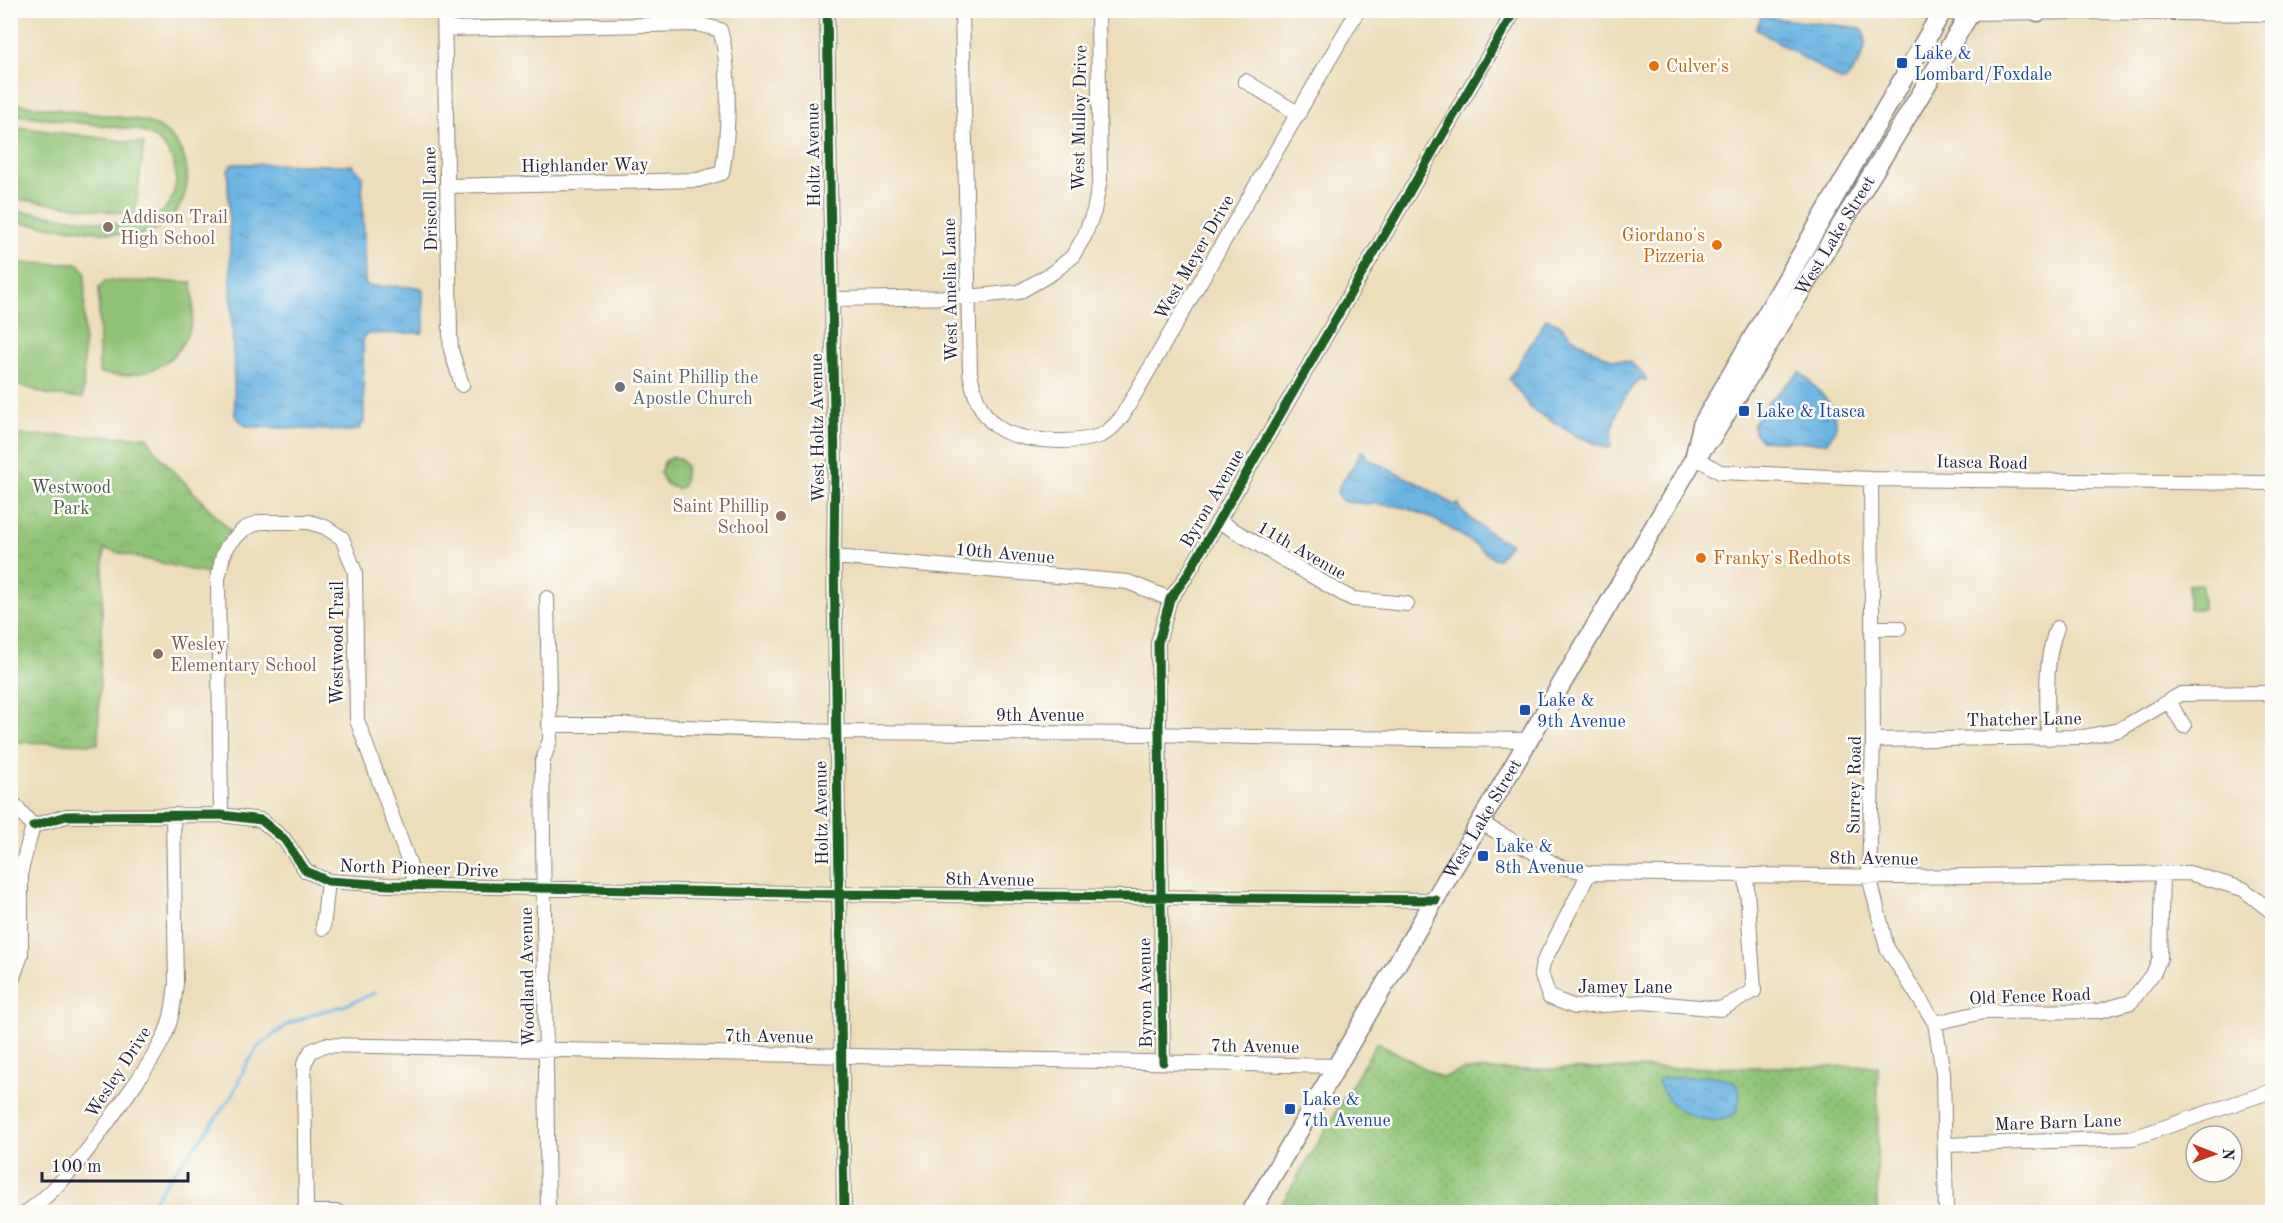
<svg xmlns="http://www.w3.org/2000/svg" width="2283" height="1223" font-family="'Old Standard TT',serif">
<defs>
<pattern id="grass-dots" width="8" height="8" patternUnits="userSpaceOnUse" patternTransform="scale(1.5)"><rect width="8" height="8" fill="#8ec375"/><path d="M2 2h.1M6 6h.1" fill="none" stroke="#7aa766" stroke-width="1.8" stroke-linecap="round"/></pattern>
<pattern id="park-crowns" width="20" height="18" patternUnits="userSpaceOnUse" patternTransform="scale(1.5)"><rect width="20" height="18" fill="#8ec375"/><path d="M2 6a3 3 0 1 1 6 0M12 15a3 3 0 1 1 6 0" fill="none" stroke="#7aa766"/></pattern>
<pattern id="water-ripples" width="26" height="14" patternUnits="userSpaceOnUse" patternTransform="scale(1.5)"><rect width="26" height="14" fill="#69b4e2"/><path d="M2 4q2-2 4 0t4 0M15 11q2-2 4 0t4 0" fill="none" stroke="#5692b8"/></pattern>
</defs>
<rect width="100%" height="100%" fill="#fdfcf7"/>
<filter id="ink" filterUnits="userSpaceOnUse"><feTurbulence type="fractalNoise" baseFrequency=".0167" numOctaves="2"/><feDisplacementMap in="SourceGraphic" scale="12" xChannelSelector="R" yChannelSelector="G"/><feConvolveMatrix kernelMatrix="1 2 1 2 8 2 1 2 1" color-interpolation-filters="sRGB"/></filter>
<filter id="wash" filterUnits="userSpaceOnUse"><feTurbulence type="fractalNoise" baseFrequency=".008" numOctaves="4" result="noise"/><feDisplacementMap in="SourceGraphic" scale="24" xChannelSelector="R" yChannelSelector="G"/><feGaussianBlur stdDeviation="1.35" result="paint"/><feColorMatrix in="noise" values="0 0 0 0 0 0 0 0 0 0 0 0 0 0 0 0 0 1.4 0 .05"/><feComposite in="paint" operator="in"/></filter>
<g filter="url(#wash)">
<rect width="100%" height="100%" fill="#edddbb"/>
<path fill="url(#grass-dots)" stroke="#587258" stroke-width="1.5" d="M1377 1042 1442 1078 1463 1070 1878 1066 1877 1212H1277Z"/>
<path fill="url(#park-crowns)" stroke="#587258" stroke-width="1.5" d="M11 435 148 437 154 450 234 535 215 576 104 549 98 744 11 742Z
M673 457 679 458 686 466 684 482 682 487 677 489 666 484 660 473 665 461Z"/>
<path fill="#8ec375" stroke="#587258" stroke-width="1.5" d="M11 103 140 120C206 136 202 226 134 236L11 222V210L123 225C182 230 198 150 138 130L11 114Z
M11 126 144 144 135 215 11 198Z
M11 263 79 264 85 272 83 398 49 395 11 382Z
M105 281 192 282C193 297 195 314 190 328 175 369 138 381 99 373V287Z
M2202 584 2203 609H2189L2188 585Z"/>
<path fill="url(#water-ripples)" stroke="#466b8e" stroke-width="1.5" d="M1761 17 1862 28C1872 47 1858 65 1846 80L1842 81 1756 29Z
M232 164 352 165 362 175 365 283 369 286 420 287 423 290 424 327 422 333 368 334 363 337 364 422 358 430 348 431 255 427 246 426 235 416 228 183V170Z
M1546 319 1559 324 1573 338 1598 353 1611 359 1630 362 1645 376 1646 380 1640 379C1620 398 1611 420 1611 447L1607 448 1577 436 1531 409 1509 379Z
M1800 372C1819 391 1853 418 1826 443L1761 440 1754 432 1753 424 1769 401Z
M1361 451 1365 453 1366 458 1423 486 1454 505 1459 504V508C1469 519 1497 540 1511 543L1498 559 1493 558C1466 538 1437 517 1405 508 1385 502 1364 505 1345 502L1339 498 1337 491C1343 477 1356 467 1361 451Z
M1679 1077C1707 1077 1755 1068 1735 1113 1722 1126 1693 1119 1679 1110 1669 1103 1663 1093 1658 1082L1660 1079Z"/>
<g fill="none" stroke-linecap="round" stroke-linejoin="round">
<path stroke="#69b4e2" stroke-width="3" d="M146 1212 164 1185 203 1136 233 1094 245 1067 259 1046 288 1024 319 1012 346 1005 374 993"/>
</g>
</g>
<g filter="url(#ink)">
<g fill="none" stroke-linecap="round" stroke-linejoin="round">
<g stroke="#88807b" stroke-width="16">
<path id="minor" d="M444 10 450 334 451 350 462 385
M827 10 835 470 834 557 844 1212
M962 10 970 372C973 392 980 413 996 426 1017 443 1074 444 1099 436 1108 433 1115 425 1121 418L1358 10
M1918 10 1942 13 2085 12 2272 14
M445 29 698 24 720 30C731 66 729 135 722 173L698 180 448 186
M1245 81 1299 114
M832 299 968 297 1019 292 1052 273 1072 257 1084 237 1094 211 1100 180 1098 10
M1695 457 1720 472 1871 479 2272 483
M1871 479 1873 740 1869 876 1887 948 1935 1023 1943 1073 1946 1212
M1218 521 1343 594 1353 599 1407 604
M834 557 1128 582 1170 599
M547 598 550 740 542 763 548 1212
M1872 628H1899
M2169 702 2184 726
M549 725H620L837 732 1158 734 1250 737 1530 740
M2048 738C2048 701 2043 663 2057 628
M1873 740 2083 737 2119 730 2181 694 2272 693
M14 804 33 826
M221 815 218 579 223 555 228 545 244 529 260 522H309L325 527 342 538 355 572 357 720 417 885
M1481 823 1558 866 1589 873 1898 877 2189 873 2243 889 2272 912
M33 826 66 816 221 815 261 820 284 839 306 871 328 881 388 885 839 894 1436 900
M1589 873 1543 963 1541 973 1549 997 1575 1007 1644 1002 1721 1009 1754 991 1746 875
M323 928 328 881
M10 986 21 955V870L33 826
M1935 1023 1983 1012 2099 1011 2131 1002 2154 972 2160 958 2162 873
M1163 1062 1158 643 1170 599 1186 577 1515 10
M1946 1145 2133 1138 2272 1091
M27 1212C68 1182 95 1140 125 1098 139 1078 154 1059 164 1037 172 1020 174 1001 176 983L173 815
M301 1212H338
M306 1212 304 1064 311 1051 325 1045 1336 1066"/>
</g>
<g stroke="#88807b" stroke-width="21">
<g id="major">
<path d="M2034 10 2038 12"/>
<path d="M1695 455 1702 425 1943 10"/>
<path id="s1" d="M1251 1212 1695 457 1712 437 1972 10"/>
</g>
</g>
<use href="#minor" stroke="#fff" stroke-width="14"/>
<use href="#major" stroke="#fff" stroke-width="18"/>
<g stroke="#fdfcf7" stroke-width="13">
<path id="cycleway" d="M827 10 835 470 834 557 844 1212
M33 826 66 816 221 815 261 820 284 839 306 871 328 881 388 885 839 894 1436 900
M1163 1062 1158 643 1170 599 1186 577 1515 10"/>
</g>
<use href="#cycleway" stroke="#1b5e20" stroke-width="9"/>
</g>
</g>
<g fill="#1a4fb4" stroke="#fdfcf7" stroke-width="2">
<rect x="1896" y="57" width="12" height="12" rx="3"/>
<rect x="1738" y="405" width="12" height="12" rx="3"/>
<rect x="1519" y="704" width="12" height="12" rx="3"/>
<rect x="1477" y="850" width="12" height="12" rx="3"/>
<rect x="1284" y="1103" width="12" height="12" rx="3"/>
</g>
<g fill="#e8710a" stroke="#fdfcf7" stroke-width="2">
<circle cx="1654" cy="66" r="6"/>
<circle cx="1717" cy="245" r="6"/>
<circle cx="1701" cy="558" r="6"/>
</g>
<g fill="#8d6e63" stroke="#fdfcf7" stroke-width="2">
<circle cx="108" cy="227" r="6"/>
<circle cx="781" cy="516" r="6"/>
<circle cx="158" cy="654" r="6"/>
</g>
<circle fill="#6b7280" stroke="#fdfcf7" stroke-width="2" cx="620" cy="387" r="6"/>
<g text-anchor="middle" stroke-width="5" stroke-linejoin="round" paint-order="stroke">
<g font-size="18" fill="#164399" stroke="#fdfcf7" text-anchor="start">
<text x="1914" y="59">Lake &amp;<tspan x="1914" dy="21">Lombard/Foxdale</tspan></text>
<text x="1756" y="417">Lake &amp; Itasca</text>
<text x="1537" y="706">Lake &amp;<tspan x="1537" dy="21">9th Avenue</tspan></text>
<text x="1495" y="852">Lake &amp;<tspan x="1495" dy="21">8th Avenue</tspan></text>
<text x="1302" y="1105">Lake &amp;<tspan x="1302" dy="21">7th Avenue</tspan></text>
</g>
<g font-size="18" fill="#c56008" stroke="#fdfcf7" text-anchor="start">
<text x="1666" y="72">Culver's</text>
<text x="1705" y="241" text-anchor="end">Giordano's<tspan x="1705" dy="21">Pizzeria</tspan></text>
<text x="1713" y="564">Franky's Redhots</text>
</g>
<g font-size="18" fill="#22223b" stroke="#fdfcf7">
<text transform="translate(1079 118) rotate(-89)" y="6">West Mulloy Drive</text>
<text transform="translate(813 155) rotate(-91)" y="6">Holtz Avenue</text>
<text transform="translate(585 165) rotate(-1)" y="6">Highlander Way</text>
<text transform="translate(430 199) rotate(-91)" y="6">Driscoll Lane</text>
<text dy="6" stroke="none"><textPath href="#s1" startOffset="1138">West Lake Street</textPath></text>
<text transform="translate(1194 257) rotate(-60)" y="6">West Meyer Drive</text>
<text transform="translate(950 290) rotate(-91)" y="6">West Amelia Lane</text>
<text transform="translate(817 428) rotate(-91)" y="6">West Holtz Avenue</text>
<text transform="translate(1982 462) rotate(1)" y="6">Itasca Road</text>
<text transform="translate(1212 498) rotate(-60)" y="6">Byron Avenue</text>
<text transform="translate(1302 550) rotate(30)" y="6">11th Avenue</text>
<text transform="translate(1005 553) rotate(5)" y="6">10th Avenue</text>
<text transform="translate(337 643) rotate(-90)" y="6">Westwood Trail</text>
<text x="1040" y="721">9th Avenue</text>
<text transform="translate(2024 719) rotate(-1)" y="6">Thatcher Lane</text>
<text transform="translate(1854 785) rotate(-89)" y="6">Surrey Road</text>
<text transform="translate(821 813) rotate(-91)" y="6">Holtz Avenue</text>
<text dy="6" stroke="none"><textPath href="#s1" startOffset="456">West Lake Street</textPath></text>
<text transform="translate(1874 858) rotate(1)" y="6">8th Avenue</text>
<text transform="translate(419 868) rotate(2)" y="6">North Pioneer Drive</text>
<text transform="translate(990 879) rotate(1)" y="6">8th Avenue</text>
<text transform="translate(527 977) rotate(-91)" y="6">Woodland Avenue</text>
<text x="1625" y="993">Jamey Lane</text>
<text transform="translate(1145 993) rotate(-91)" y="6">Byron Avenue</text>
<text transform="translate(2030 996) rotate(-2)" y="6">Old Fence Road</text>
<text transform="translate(769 1036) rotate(1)" y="6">7th Avenue</text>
<text transform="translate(1255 1046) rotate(1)" y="6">7th Avenue</text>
<text transform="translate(118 1072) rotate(-57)" y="6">Wesley Drive</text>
<text transform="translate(2058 1122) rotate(-2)" y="6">Mare Barn Lane</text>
</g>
<g font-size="18" fill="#785e54" stroke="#fdfcf7" text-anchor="start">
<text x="120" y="223">Addison Trail<tspan x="120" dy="21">High School</tspan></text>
<text x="769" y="512" text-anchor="end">Saint Phillip<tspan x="769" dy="21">School</tspan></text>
<text x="170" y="650">Wesley<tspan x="170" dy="21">Elementary School</tspan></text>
</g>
<g font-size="18" fill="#5b616d" stroke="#fdfcf7" text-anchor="start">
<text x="632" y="383">Saint Phillip the<tspan x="632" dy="21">Apostle Church</tspan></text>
</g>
<g font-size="18" fill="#485a4f" stroke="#fdfcf7">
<text x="71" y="493">Westwood<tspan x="71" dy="21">Park</tspan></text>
</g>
</g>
<rect width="2283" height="1223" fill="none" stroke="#fdfcf7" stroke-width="36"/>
<g transform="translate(2214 1154) rotate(91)"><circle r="28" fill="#fdfcf7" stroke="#a5a5ac" stroke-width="1.5"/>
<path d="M0-4.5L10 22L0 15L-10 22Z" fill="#c8321e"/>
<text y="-9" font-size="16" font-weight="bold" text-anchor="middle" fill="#22223b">N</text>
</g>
<path d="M42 1172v9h146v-9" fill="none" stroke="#22223b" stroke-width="3"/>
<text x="51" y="1172" font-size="18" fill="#22223b" stroke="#fdfcf7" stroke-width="4.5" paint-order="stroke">100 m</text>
</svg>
